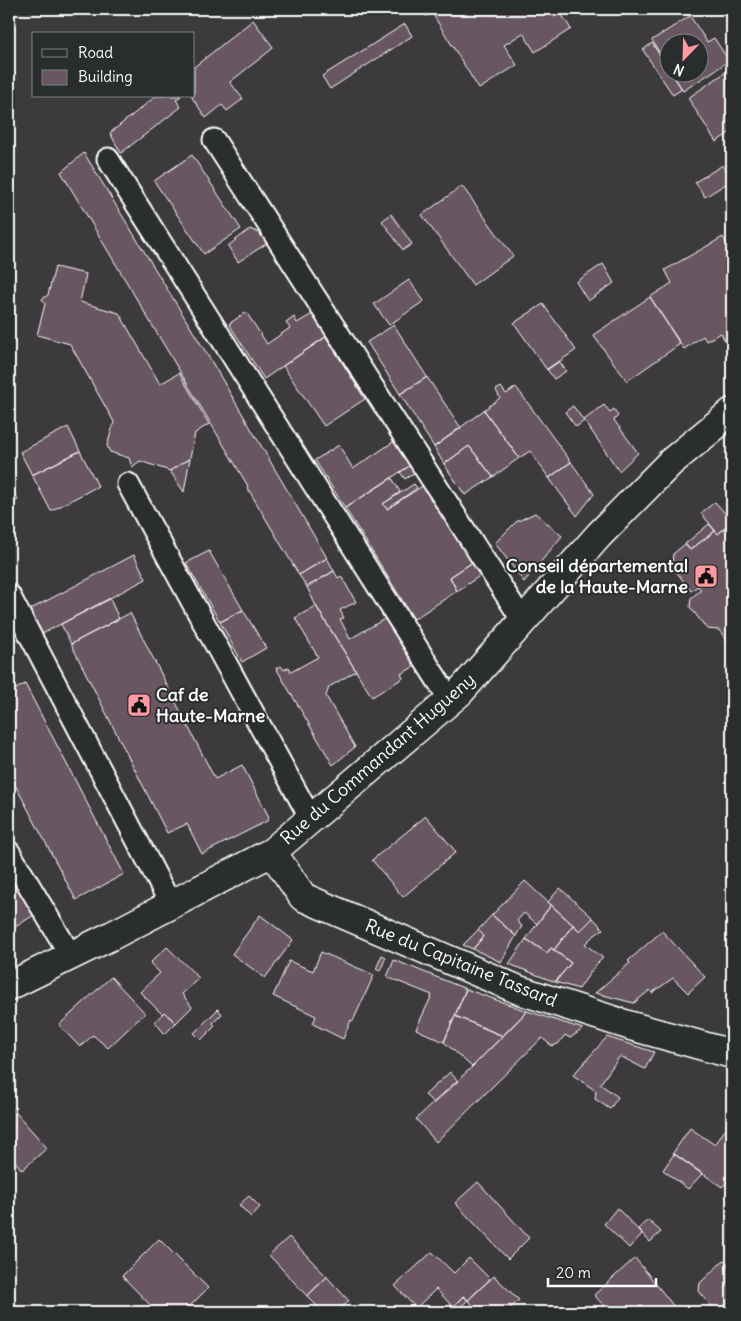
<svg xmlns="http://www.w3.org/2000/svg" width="741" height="1321" font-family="Delius,sans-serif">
<rect width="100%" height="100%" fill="#3d3a3d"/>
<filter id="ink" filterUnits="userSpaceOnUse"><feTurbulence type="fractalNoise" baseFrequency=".02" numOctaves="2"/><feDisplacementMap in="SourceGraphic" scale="10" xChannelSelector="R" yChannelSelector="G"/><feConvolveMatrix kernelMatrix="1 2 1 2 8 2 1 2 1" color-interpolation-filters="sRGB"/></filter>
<g filter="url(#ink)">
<path fill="#685761" stroke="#fff" d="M421 9H558L571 29 535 52 523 33 504 45 517 65 479 89 432 13 426 16Z
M690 16 707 42 714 38 729 61 683 91 671 72H698V42H668V68L652 40Z
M253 20 273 47 272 49 230 82 243 99 227 111 222 105 206 118 191 96H194V67Z
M405 24 412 36 330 89 322 76Z
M652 43 668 68V72H671L682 89 673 95 643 50Z
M732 68V131L716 142 688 98Z
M156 96H181L176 100 181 107 121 153 110 133Z
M84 153 213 364 327 558 299 575 247 487 248 486 61 172Z
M192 155 241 229 204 254 154 181Z
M723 165 732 180 705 197 695 182Z
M462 186 513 256 473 285 422 215Z
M391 214 412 244 403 250 382 221Z
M250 229 266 236 269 242 238 262 228 246Z
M723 237 732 252V345L726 343 721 333 706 341 703 336 684 349 650 297 672 283 665 270Z
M603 264 614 283 588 301 576 282Z
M55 267 86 274 80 302 119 313 160 384 179 373 209 424 195 433 190 458 170 471 140 461 132 467 129 458 110 452 107 446 114 422 70 344 37 335 45 304 42 299 48 295Z
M409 280 424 301 389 325 374 304Z
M650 297 680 344 627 381 593 335Z
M543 304 576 350 547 370 514 323Z
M246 312 267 344 290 328 286 323 294 317 297 323 314 313 328 335 264 379 229 324Z
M394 325 427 377 400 394 367 342Z
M326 337 365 399 324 426 283 366Z
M559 361 566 371 554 379 547 369Z
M427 377 461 428 434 447 400 394Z
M501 387 506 394 516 387 571 462 549 478 530 451 519 458 484 410 500 398 496 390Z
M604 405 610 412 614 409 618 416 614 420 638 453 619 471 584 420Z
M573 406 584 421 576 427 565 412Z
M484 410 519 458 493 477 469 446 444 464 434 447Z
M68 427 80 451 32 475 20 452Z
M396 440 411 465 345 508 315 460 339 445 353 469Z
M469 446 493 477 465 495 444 464Z
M80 451 98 486 51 511 32 475Z
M190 458 184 492 170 471Z
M571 462 594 494 577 516 549 478Z
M411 465 416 472 405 479 400 472Z
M392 478 400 492 383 504 387 509 424 485 473 562 450 577 457 591 414 619 345 508Z
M414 484 417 488 387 509 383 504Z
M11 486 18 500 9 505V488Z
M715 502 732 521 718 534 701 513Z
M535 513 562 536 524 582 495 543 516 522Z
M732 522V647L719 630 707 629 690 607 691 598 701 590 698 586 691 591 672 566 673 554 685 544 690 550 715 531 718 534Z
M709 524 715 531 690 550 685 544Z
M209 551 243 610 220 622 186 563Z
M134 555 146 579 42 634 29 610Z
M327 558 334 571 307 587 299 575Z
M473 562 481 575 457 591 450 577Z
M334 571 338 578 341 576 356 602 340 610 344 618 340 619 350 639 386 618 415 666 401 674 403 678 372 697 316 606 307 587Z
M110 599 119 619 71 644 61 624Z
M316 606 356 671 329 687 326 696 355 747 333 765 276 668 281 666 284 670 289 667 291 672 318 657 295 618Z
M243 610 266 648 242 662 220 622Z
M130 613 215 779 242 765 269 817 267 821 202 854 187 824 167 833 71 644Z
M25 684 124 874 76 900 12 779 9 780V693Z
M426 816 456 852 403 897 372 860Z
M9 868 37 913 9 931Z
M525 881 551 905 537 924 524 913 517 921 522 926 516 936 492 915Z
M560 888 593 918 580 931 548 902Z
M551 905 573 925 554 950 551 948 547 953 526 939Z
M260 915 293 940 265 978 232 954Z
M492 915 516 936 501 962 473 949 484 936 478 930Z
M593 918 603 929 591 938 585 944 603 958 594 967 579 989 555 982 571 963 554 950 573 925 580 931Z
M478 930 484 936 473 949 463 945Z
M662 931 705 977 688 993 673 978 652 993 650 990 634 1003 595 993 630 963 628 961Z
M526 939 547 953 551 948 571 963 555 982 509 964Z
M167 947 199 978 182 994 192 1007 176 1023 164 1012 162 1014 140 992 160 973 150 963Z
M321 952 374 975 353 1021 351 1020 343 1039 313 1024 316 1016 273 996 289 961 313 971Z
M382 955 386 957 380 971 376 969Z
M394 960 466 989 444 1042 416 1029 432 995 387 977Z
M111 977 145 1013 108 1048 93 1035 80 1047 59 1025Z
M466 989 527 1011 503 1036 455 1016Z
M218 1009 222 1014 213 1023 215 1026 201 1040 194 1033Z
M527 1011 583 1029 570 1038 565 1035 558 1044 552 1046 542 1038 436 1142 416 1119 472 1067Z
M164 1012 176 1023 165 1034 155 1022Z
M455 1016 503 1036 472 1067 444 1042Z
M607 1037 654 1052 645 1069 620 1056 600 1084 618 1097 610 1109 595 1099 596 1091 573 1075Z
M450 1072 458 1081 434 1103 425 1095Z
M9 1105 47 1148 22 1170 9 1154Z
M732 1119V1177L722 1187 673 1153 690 1128 715 1145Z
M674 1154 702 1174 688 1189 663 1170Z
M478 1182 529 1238 508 1259 455 1203Z
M249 1196 260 1207 251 1217 239 1205Z
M617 1208 642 1234 629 1248 604 1224Z
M648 1220 661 1232 650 1242 638 1229Z
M289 1237 327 1277 307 1296 269 1255Z
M159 1239 208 1288 184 1312H157L122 1276Z
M432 1252 454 1273 469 1258 490 1279 468 1300 463 1296 453 1307 436 1289 416 1308 395 1286Z
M635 1258 676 1309 672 1312H610L594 1295Z
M724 1260 732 1270V1312H716L699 1291 700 1283Z
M494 1276 519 1300 506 1312H479L468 1300Z
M327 1277 349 1301 337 1312H323L307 1296Z
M463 1296 468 1300 456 1311 453 1307Z"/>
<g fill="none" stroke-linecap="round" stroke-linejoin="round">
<g stroke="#fff" stroke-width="25">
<path id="lane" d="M214 140 523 621
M108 159 450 700
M128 484 311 819
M9 595 171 905
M9 852 71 956"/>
</g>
<g stroke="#fff" stroke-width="31">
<path id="street" d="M272 852 303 897 519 990 631 1026 732 1054
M9 986 111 936 272 852 460 692 599 535 671 462 732 412"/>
</g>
<use href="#lane" stroke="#2a2d2e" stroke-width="21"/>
<use href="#street" stroke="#2a2d2e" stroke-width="28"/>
</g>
</g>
<defs>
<g id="civic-square" transform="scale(1.25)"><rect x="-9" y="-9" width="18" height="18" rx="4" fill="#ff9aa2" stroke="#2a2d2e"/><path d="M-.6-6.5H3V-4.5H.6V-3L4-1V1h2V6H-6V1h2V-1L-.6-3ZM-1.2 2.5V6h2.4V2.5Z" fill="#111"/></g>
</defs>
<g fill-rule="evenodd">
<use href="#civic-square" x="706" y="576"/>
<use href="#civic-square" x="139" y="705"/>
</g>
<g text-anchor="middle" stroke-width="4" stroke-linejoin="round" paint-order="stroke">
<g font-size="18" font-weight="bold" fill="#fff" stroke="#2a2d2e" text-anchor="end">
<text x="688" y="572">Conseil départemental<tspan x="688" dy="21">de la Haute-Marne</tspan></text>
<text x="156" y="701" text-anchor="start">Caf de<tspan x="156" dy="21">Haute-Marne</tspan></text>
</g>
<g font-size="18" fill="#fff" stroke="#2a2d2e">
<text transform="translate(378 759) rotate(-41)" y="6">Rue du Commandant Hugueny</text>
<text transform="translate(461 963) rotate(22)" y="6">Rue du Capitaine Tassard</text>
</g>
</g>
<rect width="741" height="1321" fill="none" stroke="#2a2d2e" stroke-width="30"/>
<rect x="15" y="15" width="711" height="1291" fill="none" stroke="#fff" stroke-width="2" filter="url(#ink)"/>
<rect x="32" y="32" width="162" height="65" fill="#2a2d2e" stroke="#7f8182"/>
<rect x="42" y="49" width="25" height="8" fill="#2a2d2e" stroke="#7f8182"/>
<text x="78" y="58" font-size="15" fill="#ffffff">Road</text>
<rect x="42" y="70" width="25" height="15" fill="#685761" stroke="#7f8182"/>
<text x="78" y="82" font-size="15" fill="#ffffff">Building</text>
<g transform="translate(684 58) rotate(203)"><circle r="24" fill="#2a2d2e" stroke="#7f8182"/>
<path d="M0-4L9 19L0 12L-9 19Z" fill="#ff9aa2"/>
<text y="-8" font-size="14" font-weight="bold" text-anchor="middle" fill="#ffffff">N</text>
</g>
<path d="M548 1278v8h108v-8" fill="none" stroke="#ffffff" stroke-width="2.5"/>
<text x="556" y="1278" font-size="15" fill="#ffffff" stroke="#2a2d2e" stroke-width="4" paint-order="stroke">20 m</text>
</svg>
